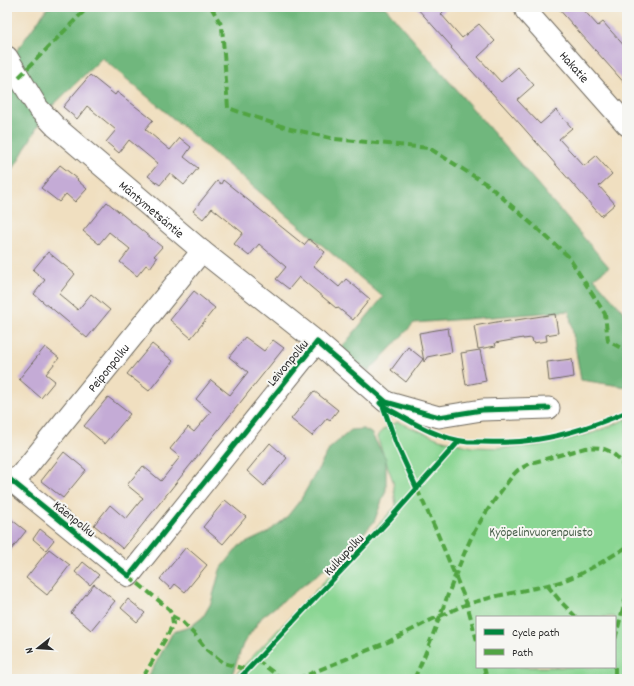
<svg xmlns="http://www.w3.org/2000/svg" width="634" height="686" font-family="Dekko,sans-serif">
<rect width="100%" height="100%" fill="#f6f6f2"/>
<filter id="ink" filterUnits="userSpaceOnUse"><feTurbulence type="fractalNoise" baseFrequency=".025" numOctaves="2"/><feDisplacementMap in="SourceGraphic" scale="8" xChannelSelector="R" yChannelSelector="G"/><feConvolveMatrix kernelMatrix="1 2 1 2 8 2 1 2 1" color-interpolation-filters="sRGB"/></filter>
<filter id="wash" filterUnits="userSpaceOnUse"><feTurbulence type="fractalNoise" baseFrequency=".012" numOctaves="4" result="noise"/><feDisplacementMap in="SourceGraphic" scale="16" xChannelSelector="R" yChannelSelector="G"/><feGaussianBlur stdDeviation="0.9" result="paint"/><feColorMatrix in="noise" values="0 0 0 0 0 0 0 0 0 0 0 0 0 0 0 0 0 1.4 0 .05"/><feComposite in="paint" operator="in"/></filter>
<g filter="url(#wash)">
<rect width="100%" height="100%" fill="#f0dfc0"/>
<path fill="#8ad693" stroke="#5a805f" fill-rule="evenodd" d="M627 418V679H231L396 506 393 481 377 437C380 430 391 424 398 422L439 439 472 447 505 448 541 445 593 433 620 422ZM477 617H615V667H477Z"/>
<path fill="#6fb77d" stroke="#4d7154" d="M48 7H385L609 267 594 278 627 316V387L581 380 569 311 414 323 369 371 338 352 383 297 102 58 46 112 7 180V64Z
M363 429 371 433 386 459V490L374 522 344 554 262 617 243 644 232 675 229 679H147L173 632 190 627 203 617 211 603 220 570 239 546 267 533 286 518 301 499 330 448 351 430Z"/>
<g id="blocks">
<path fill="#c4abd6" d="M416 7H448L441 14 462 38 479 24 495 41 478 57 501 82 518 67 534 85 517 100 540 124 556 110 572 128 559 139 584 166 596 156 612 174 599 186 615 204 601 216 521 125 451 48 452 47Z
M557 7H581L598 26 603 22 627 49V86Z
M90 75 115 95 117 92 153 120 145 129 170 150 180 138 191 147 184 157 198 168 184 185 170 173 160 185 148 176 158 164 129 140 119 153 106 142 116 130 87 106 77 119 63 107Z
M60 165 78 179 77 180 87 189 75 202 66 194 59 202 41 188Z
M223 180 304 245 309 239 325 252 314 266 339 287 346 279 370 299 353 320 337 307 336 308 299 277 289 289 276 279 286 267 259 244 249 256 234 244 243 233 212 208 203 219 193 211 217 181 221 184Z
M107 202 162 247 154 256 157 258 150 268 146 265 137 276 120 262 130 249 109 232 99 244 83 231Z
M48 252 75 274 59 294 78 310 91 294 110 310 87 338 49 306V307L34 294 45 280 33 270Z
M194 291 215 308 191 338 170 320Z
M555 314 558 333 546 335 547 341 533 343 532 338 523 339V338L495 343 496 346 478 349 474 326 502 321 503 322Z
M448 328 452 352 427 357 424 362 419 333Z
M245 337 264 351 273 340 284 348 123 549 94 525 110 505 126 519 143 498 127 485 143 466 161 481 180 457 170 449 188 427 194 432 211 412 196 399 211 380 230 395 248 372 229 357Z
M152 344 173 361 149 391 127 374Z
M45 347 59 358 46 374 55 381 41 398 19 379Z
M408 347 423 359 406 382 391 370Z
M480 350 486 381 466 385 461 353Z
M572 359 574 377 549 381 547 362Z
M314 391 338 410 330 420 327 418 312 436 291 419Z
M108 397 130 414 105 444 84 426Z
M270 443 287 458 264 486 247 471Z
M64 452 86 470 63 498 41 481Z
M225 500 246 517 223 544 203 527Z
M7 516 26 531 7 555Z
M40 529 54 540 46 550 33 539Z
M186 547 207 565 185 592 175 584 171 589 160 579Z
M49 549 70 565 47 595 26 578Z
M83 562 99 575 90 585 75 572Z
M94 584 115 601 91 630 71 613Z
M128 599 145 613 137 622 121 608Z"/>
</g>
</g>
<g filter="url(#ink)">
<use href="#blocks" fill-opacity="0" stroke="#706a5f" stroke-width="1"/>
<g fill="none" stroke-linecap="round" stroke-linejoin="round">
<g stroke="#706a5f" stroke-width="23">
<g id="minor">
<path id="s1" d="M525 7 526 11 627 125"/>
<path id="s2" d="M7 57 38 108 56 127 202 251 317 342"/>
<path d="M7 477 129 576 317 342 386 402 439 417 482 410 549 408"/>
<path id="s3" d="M14 483 202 251"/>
</g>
</g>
<use href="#minor" stroke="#fff" stroke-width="21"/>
<path stroke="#51a443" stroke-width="4" stroke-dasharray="8 4" stroke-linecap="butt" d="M211 7 222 26 228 108 287 128 335 139 429 148 488 185 568 256 605 314 608 341 627 351
M19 77 88 7
M417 489 436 530 467 604 477 641
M129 576 169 609 172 616 173 624 166 638 142 679
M547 585 561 602 576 617
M172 616 181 621 196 636 207 650 224 663 248 670
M615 639 627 593
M257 660 282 679
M484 667 487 679
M615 667V679
M297 679 388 642 431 620 467 604 497 596 540 587 560 582 580 574 602 562 627 547
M414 679C436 633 450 583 472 536 483 515 498 495 513 475L518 470 531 463 585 448C607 445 616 453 627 471"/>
<g stroke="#f6f6f2" stroke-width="8">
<path id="cycleway" d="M380 403 383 406C410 421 437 439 468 442 486 442 505 443 524 441 559 438 594 426 627 412
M383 406 396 443 417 489
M7 477 129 576 317 342 386 402 439 417 482 410 549 408
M239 679 389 520 459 441"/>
</g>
<use href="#cycleway" stroke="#00873e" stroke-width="5"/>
</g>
</g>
<g text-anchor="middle" stroke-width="4" stroke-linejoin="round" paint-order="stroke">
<g font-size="13" fill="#2b2b2b" stroke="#f6f6f2">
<text dy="5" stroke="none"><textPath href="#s1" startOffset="78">Hakatie</textPath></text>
<text dy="5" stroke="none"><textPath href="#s2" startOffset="212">Mäntymetsäntie</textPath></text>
<text transform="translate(287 362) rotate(-50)" y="5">Leivonpolku</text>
<text dy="5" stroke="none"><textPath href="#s3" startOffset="149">Peiponpolku</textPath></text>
<text transform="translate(75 518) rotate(39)" y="5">Käenpolku</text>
<text transform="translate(343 554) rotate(-47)" y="5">Kulkupolku</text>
</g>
<g font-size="13" fill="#485e4a" stroke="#f6f6f2">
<text x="541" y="536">Kyöpelinvuorenpuisto</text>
</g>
</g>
<rect width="634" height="686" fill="none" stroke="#f6f6f2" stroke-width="24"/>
<rect x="476" y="616" width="140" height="52" fill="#f6f6f2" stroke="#a5a5a2"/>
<rect x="484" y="629" width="20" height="6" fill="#00873e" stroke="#a5a5a2"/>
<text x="512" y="636" font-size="12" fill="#2b2b2b">Cycle path</text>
<rect x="484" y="649" width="20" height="6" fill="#51a443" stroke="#a5a5a2"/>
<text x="512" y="656" font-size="12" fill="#2b2b2b">Path</text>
<g transform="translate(38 648) rotate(253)" stroke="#f6f6f2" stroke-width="3" paint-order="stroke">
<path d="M0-3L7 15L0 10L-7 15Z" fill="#2b2b2b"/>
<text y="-6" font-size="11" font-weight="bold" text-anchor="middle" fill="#2b2b2b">N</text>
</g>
</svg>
